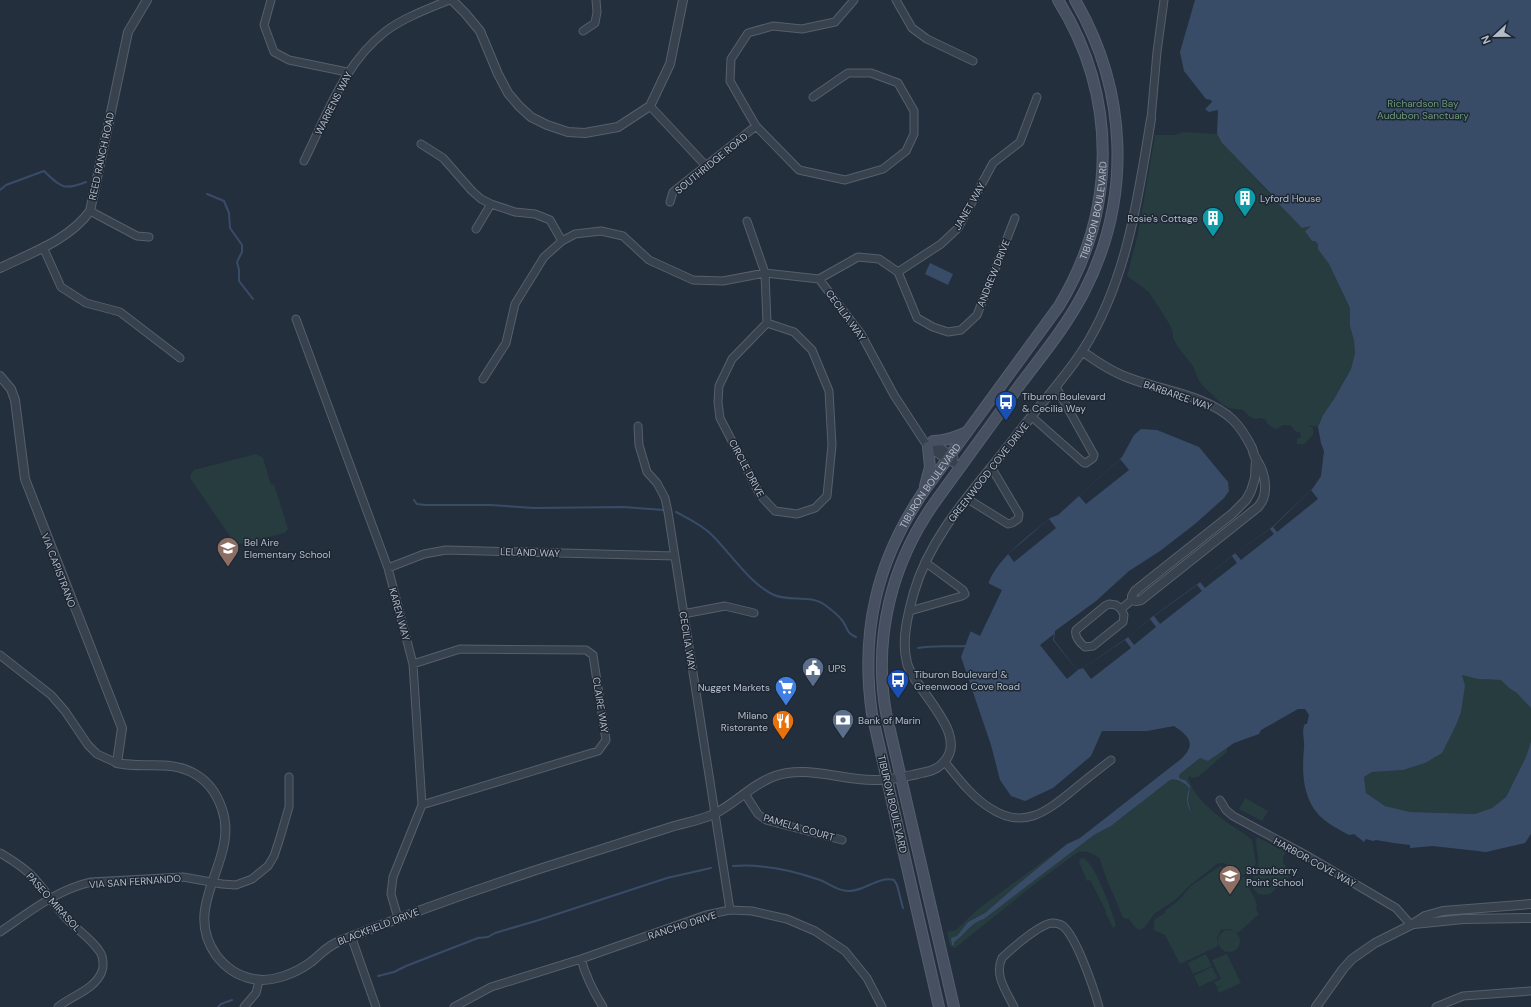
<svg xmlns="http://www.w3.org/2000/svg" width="1531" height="1007" font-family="'DM Sans',sans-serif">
<rect width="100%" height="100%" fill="#242f3e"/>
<path fill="#263c3f" d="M1182 132 1217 134 1222 143 1275 199 1311 225 1306 231 1318 244 1319 249 1329 264 1350 308V326L1354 341 1355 353 1351 369 1334 399 1323 415 1318 427 1307 425 1313 428V435L1304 444H1297V439L1301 437 1300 432H1296L1290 425H1283L1276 429 1267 424 1266 420 1260 418 1254 419 1249 416 1243 410 1229 408 1222 404 1203 386 1199 381 1193 366 1178 347 1173 338V333L1170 325 1149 292 1127 276 1138 234 1155 135H1176Z
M256 454 263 458 271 485 274 484 288 529 285 533 236 545 190 478 191 474 194 470Z
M1462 675 1488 680H1501L1509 688 1531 700V741L1526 757 1506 797 1492 808 1475 814 1410 812 1385 806 1366 793 1364 777 1372 772 1403 770 1416 765 1465 685Z
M1227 747V752L1198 777 1192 778 1190 776 1188 777C1193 797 1215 814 1231 825 1238 830 1246 834 1252 840L1256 863C1252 872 1247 876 1237 875 1230 869 1228 860 1217 864L1189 886 1175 900 1154 914 1145 927 1139 930 1134 926 1129 919 1123 918C1116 898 1105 879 1100 859 1094 854 1087 850 1078 852L1036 883 955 948 950 946 947 932 956 930 978 909 1067 844 995 904 985 913 968 922 957 936 953 938 954 942C965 935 970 923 984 919L1094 835C1122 822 1144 798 1170 780 1176 779 1185 783 1189 788 1186 797 1186 804 1192 811L1188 800 1190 786 1180 779 1179 776 1181 773 1200 758 1208 761Z
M1245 798 1268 811 1262 821 1239 809Z
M1257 837 1286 852 1283 857V863L1292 874 1270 894 1264 895 1258 894 1249 883 1254 879 1253 875C1265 860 1253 851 1257 837Z
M1083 858C1094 861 1113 913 1116 925L1113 928 1105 912 1106 911 1090 880 1087 881 1079 862 1080 859Z
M1220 866C1232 866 1230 878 1245 877 1247 888 1255 895 1257 906L1256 909 1259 914 1238 933 1230 929 1221 930 1217 938 1218 946 1180 964 1165 935 1154 930C1153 919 1154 919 1164 914L1166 910 1179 900 1191 886Z
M1218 941a11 11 0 1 1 22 0a11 11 0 1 1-22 0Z
M1206 954 1212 966 1193 974 1188 963Z
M1227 954 1241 983 1219 993 1217 988 1223 985 1217 987 1214 982 1221 979 1212 960Z
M1212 967 1218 978 1199 987 1194 976Z"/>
<path fill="#394c67" d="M1195 0H1531V708L1517 693 1509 688 1501 680 1478 679 1462 675 1465 685 1461 712 1456 725 1442 753 1425 763 1403 770 1372 772 1364 777 1366 793 1385 806 1410 812 1475 814 1492 808 1506 797 1526 757 1531 741V834L1525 843 1486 852 1433 846 1410 848V845L1394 843 1376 840 1373 841 1366 839 1364 842 1354 834 1349 835C1338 829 1326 823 1318 814 1302 796 1302 770 1304 748 1305 740 1301 731 1305 724H1307L1309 715 1305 709H1298L1261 730 1259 734 1234 743 1208 761 1200 758 1181 773 1179 776 1180 779 1185 780 1190 786 1188 800 1191 812C1186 804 1186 797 1189 788 1185 783 1176 778 1170 780L1111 826 1094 835 984 919C970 923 965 935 954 942V945H952L951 938 957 936 968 922 985 913 1016 886 1067 844 1080 838 1181 759C1197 744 1189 736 1174 726L1147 731H1102L1091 756 1053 788 1025 801 1011 796 1000 780 991 745 961 657 990 579C1002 554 1029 536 1050 518L1058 515 1122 457 1134 435 1141 429 1157 430 1199 447 1228 482 1229 491 1224 498 1195 524 1160 551 1129 571 1096 601 1055 631 1054 640 1077 670 1083 668 1127 638 1152 617 1199 583 1234 554 1271 528 1313 488 1321 476 1324 451 1321 443 1318 427 1323 415 1334 399 1351 369 1355 353 1354 341 1350 326V308L1329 264 1318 249V244L1315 241H1312L1305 231 1311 226 1302 228 1278 203V201L1222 143 1217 134 1218 110 1209 112 1205 109 1212 102 1211 100 1206 99 1184 71 1180 52Z
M930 263 953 274 948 285 925 274Z"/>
<path fill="#242f3e" d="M1120 459 1129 470 1086 504 1079 496Z
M1311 490 1318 499 1277 532 1273 527Z
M1049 519 1056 528 1014 562 1008 554Z
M1270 529 1274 534 1241 560 1235 553Z
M1232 556 1237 563 1205 588 1200 582Z
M988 583 1002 590 980 636 970 631Z
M1197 585 1202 591 1160 624 1154 616Z
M1150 619 1156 627 1134 645 1128 637Z
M1054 634 1053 640 1077 670H1078L1067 679 1040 645Z
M1125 640 1131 648 1091 679 1083 668Z"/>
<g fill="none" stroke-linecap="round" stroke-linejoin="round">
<path stroke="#394c67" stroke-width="2" d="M0 190 6 185 44 171C61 187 63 191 86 182
M207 194 224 201 229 213 230 228 242 245V252L237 262 239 270V281L253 299
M414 500 417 504 425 505H490L534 508 623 507 664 510
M676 512C689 519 702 525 712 535 731 554 750 584 774 595 790 602 810 594 825 605 829 608 838 615 841 619 848 626 845 633 856 637
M918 648C934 645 949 647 965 646
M733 866C760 864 791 870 817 879 828 882 836 891 848 891 864 892 877 876 894 880L897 885 903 908
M378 976 394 972 406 966 478 938 488 937 495 933 539 920 667 878 711 868
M218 1007 221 1004 232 1000"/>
<g stroke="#565f6c" stroke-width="9">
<path id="minor" d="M271 0 264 25 274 52 289 60 347 72
M896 0 912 28 927 39 973 61
M583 31 595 23 597 12 596 0
M813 97 848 73H871L898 83 914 111V134L906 151 883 169 845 180 799 170 756 126 730 81 731 59 748 33 773 26 802 29 835 22 854 0
M650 106 707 167
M1151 119 1157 52 1164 0
M421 144 443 158 472 191 481 199 491 204 515 212 535 214 550 220 562 241
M304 161C327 115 344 63 386 31 405 17 428 9 449 0
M670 202 673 192 756 126
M90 211 137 236 149 237
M747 221 765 273 767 323
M476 229 491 204
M43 247 61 287 86 303 120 312 180 358
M898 272 941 244 958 228 993 163 1020 142 1037 97
M819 279 858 257 879 259 898 272 917 318 933 327 948 332 961 330 977 315 1015 218
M296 319 388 568 413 664 422 805 393 877 391 894 398 918
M767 323 794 332 812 350 829 391 832 445 827 496 815 508 797 514 775 511 760 495 720 418 718 402 719 386 732 359Z
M483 379 506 343 515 304 544 257 562 241 575 234 601 231 623 236 649 260 693 280 723 281 765 273 819 279 861 334 894 395 928 447 947 460 961 466
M1032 417 1084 463H1086L1093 458 1094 455 1056 387
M638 426 639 445 647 472 657 483 665 498 668 512 730 910
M932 441 954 458
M966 498 1008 524 1012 523 1018 519 1019 514 991 467
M388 568 424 554 446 550 675 556
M1109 604 1116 605 1121 609 1124 615 1123 622 1093 646 1085 647C1080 643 1074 636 1076 630L1105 606Z
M1121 609 1132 600
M910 611 962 596 965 594 963 590 925 562
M683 614 725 606 754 613
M0 655 51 695 65 711 88 745 97 754 117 763
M413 664 460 649 586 650 593 655 606 740 598 751 422 805
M945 762C958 778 972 797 990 808 1023 830 1046 812 1072 791 1085 780 1098 770 1111 760
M745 794 758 814 766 820 842 840
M1220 800 1226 810 1233 816 1304 854 1396 908 1411 925
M0 853C12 860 25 868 34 878 46 891 55 906 67 919 76 929 97 943 102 956 103 961 104 967 102 971 96 989 71 996 58 1007
M0 932C28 913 56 890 91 882L183 877 222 884 236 885 252 879 268 866 274 856 279 841 289 807V777
M351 936 376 1007
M581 959C586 977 593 991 603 1007
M244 1007 256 993 259 981
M454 1007 491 987 581 959 706 915 730 910 752 911 787 919 815 931 845 951 867 978 882 1007
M1014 1007C1006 991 994 975 1002 958 1011 949 1040 924 1052 923 1056 923 1060 924 1063 926 1077 938 1094 989 1099 1007
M1436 1007 1463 996 1531 991"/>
</g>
<g stroke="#565f6c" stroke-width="10">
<path id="tertiary" d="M452 0 465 13 480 31 498 74 508 93 519 106 531 117 547 125 568 132 585 133 618 127 650 106 670 64 683 0
M0 268C31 253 69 240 90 211L128 32 147 0
M1082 351C1097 362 1112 372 1129 378 1162 391 1207 395 1233 420 1241 428 1247 438 1252 448 1253 451 1254 456 1256 459 1265 472 1270 494 1258 507L1141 600 1136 601 1132 600V596L1135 591 1232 514 1246 500 1251 491 1255 478 1256 458
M0 376 11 389 15 400 25 479 122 728 117 763C145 769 169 759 195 774 209 782 217 794 222 809 240 860 180 904 216 955 225 967 238 976 253 979 272 983 296 973 311 962 321 954 327 946 340 941 418 910 497 882 577 857 608 847 640 837 671 827 685 823 701 820 714 814 735 804 752 784 775 776 806 765 841 780 873 780 887 781 903 777 917 774 926 772 935 771 942 764 973 736 914 690 907 663 901 640 908 614 914 592 928 545 958 508 989 470 1006 449 1022 428 1039 407 1054 389 1070 370 1083 350 1127 281 1138 198 1151 119
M1414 924 1463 919 1531 918
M1316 1007 1343 969 1352 959 1375 943 1411 925 1425 916 1443 911 1531 904"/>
</g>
<g stroke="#565f6c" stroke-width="12">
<g id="secondary">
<path d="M933 441C946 441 956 437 967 432"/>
<path d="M925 486 930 467 928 447"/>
<path id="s1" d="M939 1007 872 714C860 631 877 560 924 491L1059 306C1117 210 1118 96 1058 0"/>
<path d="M954 1007 886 713C873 638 891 564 935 502 964 462 993 422 1022 382 1044 353 1067 325 1084 292 1132 199 1128 91 1075 0"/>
</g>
</g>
<use href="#minor" stroke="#38414e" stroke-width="7"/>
<use href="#tertiary" stroke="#38414e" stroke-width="8"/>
<use href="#secondary" stroke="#465061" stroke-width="10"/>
</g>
<defs>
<g id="building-pin" transform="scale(1.15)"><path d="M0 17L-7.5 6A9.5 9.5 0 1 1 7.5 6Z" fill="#0f9aa8" stroke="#1d2633"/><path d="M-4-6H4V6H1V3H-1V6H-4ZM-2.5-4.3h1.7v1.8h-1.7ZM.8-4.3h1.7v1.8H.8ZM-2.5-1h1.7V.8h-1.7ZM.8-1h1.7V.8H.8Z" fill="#fff"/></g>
<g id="bus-pin" transform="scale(1.15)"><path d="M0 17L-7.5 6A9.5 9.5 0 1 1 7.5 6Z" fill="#1a4fb4" stroke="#1d2633"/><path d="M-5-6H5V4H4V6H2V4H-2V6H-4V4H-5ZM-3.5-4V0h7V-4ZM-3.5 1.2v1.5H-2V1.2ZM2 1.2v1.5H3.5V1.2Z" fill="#fff"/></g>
<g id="school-pin" transform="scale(1.15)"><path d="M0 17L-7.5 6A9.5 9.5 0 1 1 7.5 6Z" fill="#8d6e63" stroke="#1d2633"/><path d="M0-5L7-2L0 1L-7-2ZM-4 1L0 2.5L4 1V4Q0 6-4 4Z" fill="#fff"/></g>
<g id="civic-pin" transform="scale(1.15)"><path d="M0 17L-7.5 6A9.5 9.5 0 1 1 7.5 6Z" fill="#5c6f8a" stroke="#1d2633"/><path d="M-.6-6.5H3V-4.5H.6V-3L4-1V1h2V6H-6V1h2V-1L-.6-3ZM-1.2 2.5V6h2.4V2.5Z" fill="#fff"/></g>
<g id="supermarket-pin" transform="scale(1.15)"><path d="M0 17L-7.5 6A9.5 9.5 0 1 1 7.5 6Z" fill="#3f7fe0" stroke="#1d2633"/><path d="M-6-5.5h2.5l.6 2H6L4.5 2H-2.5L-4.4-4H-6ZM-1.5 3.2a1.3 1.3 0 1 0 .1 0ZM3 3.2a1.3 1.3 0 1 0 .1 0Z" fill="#fff"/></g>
<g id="bank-pin" transform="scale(1.15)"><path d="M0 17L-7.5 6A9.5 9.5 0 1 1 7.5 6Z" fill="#5c6f8a" stroke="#1d2633"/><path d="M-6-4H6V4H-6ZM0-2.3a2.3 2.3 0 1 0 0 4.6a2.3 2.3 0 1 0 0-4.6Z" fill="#fff"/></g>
<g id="restaurant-pin" transform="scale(1.15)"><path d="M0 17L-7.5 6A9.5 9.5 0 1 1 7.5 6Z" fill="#e8710a" stroke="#1d2633"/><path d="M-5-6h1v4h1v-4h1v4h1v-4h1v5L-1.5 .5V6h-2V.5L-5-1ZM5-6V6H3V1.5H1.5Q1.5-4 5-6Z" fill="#fff"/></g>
</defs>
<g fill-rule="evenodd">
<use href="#building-pin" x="1245" y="198"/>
<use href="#building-pin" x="1213" y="218"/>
<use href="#bus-pin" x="1006" y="402"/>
<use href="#school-pin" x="228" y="548"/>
<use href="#civic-pin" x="813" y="668"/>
<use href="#bus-pin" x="898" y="680"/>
<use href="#supermarket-pin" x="786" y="687"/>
<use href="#bank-pin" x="843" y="720"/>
<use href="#restaurant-pin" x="783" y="721"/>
<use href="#school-pin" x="1230" y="876"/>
</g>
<g text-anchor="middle" stroke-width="3" stroke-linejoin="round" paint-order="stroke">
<g font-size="10" fill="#b4bcc9" stroke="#1d2633">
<text transform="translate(333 103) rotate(-63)" y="4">WARRENS WAY</text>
<text transform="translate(101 156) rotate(-78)" y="4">REED RANCH ROAD</text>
<text transform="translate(711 163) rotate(-39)" y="4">SOUTHRIDGE ROAD</text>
<text transform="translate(969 206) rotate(-60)" y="4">JANET WAY</text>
<text dy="4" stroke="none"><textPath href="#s1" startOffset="867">TIBURON BOULEVARD</textPath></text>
<text transform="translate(993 273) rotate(-68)" y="4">ANDREW DRIVE</text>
<text transform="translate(846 315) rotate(54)" y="4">CECILIA WAY</text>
<text transform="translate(1178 395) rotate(19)" y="4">BARBAREE WAY</text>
<text transform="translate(747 468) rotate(62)" y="4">CIRCLE DRIVE</text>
<text transform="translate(988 472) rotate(-52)" y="4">GREENWOOD COVE DRIVE</text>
<text dy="4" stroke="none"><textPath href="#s1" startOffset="543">TIBURON BOULEVARD</textPath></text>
<text transform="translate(530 552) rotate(2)" y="4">LELAND WAY</text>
<text transform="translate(59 570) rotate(69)" y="4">VIA CAPISTRANO</text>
<text transform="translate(400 614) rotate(75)" y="4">KAREN WAY</text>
<text transform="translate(688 641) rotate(81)" y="4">CECILIA WAY</text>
<text transform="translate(601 705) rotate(81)" y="4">CLAIRE WAY</text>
<text transform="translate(893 804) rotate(77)" y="4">TIBURON BOULEVARD</text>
<text transform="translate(799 827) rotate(16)" y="4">PAMELA COURT</text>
<text transform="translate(1315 862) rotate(29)" y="4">HARBOR COVE WAY</text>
<text transform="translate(135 881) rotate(-4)" y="4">VIA SAN FERNANDO</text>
<text transform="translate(54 902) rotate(48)" y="4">PASEO MIRASOL</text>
<text transform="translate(682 925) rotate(-18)" y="4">RANCHO DRIVE</text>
<text transform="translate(378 926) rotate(-21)" y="4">BLACKFIELD DRIVE</text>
</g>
<g font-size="10" fill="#6b9a76" stroke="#1d2633">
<text x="1423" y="107">Richardson Bay<tspan x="1423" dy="12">Audubon Sanctuary</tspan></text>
</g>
<g font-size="10" fill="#b4bcc9" stroke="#1d2633" text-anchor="start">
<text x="1260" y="202">Lyford House</text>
<text x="1198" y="222" text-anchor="end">Rosie's Cottage</text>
<text x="1022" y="400">Tiburon Boulevard<tspan x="1022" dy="12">&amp; Cecilia Way</tspan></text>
<text x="244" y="546">Bel Aire<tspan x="244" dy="12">Elementary School</tspan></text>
<text x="828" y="672">UPS</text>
<text x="914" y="678">Tiburon Boulevard &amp;<tspan x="914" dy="12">Greenwood Cove Road</tspan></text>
<text x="770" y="691" text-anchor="end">Nugget Markets</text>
<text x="768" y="719" text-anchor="end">Milano<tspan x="768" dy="12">Ristorante</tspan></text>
<text x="858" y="724">Bank of Marin</text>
<text x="1246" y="874">Strawberry<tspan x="1246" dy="12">Point School</tspan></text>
</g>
</g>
<g transform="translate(1495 36) rotate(248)" stroke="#1d2633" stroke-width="3" paint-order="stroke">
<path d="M0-3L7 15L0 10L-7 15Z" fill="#b4bcc9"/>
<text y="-6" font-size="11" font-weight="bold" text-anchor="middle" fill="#b4bcc9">N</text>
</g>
</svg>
